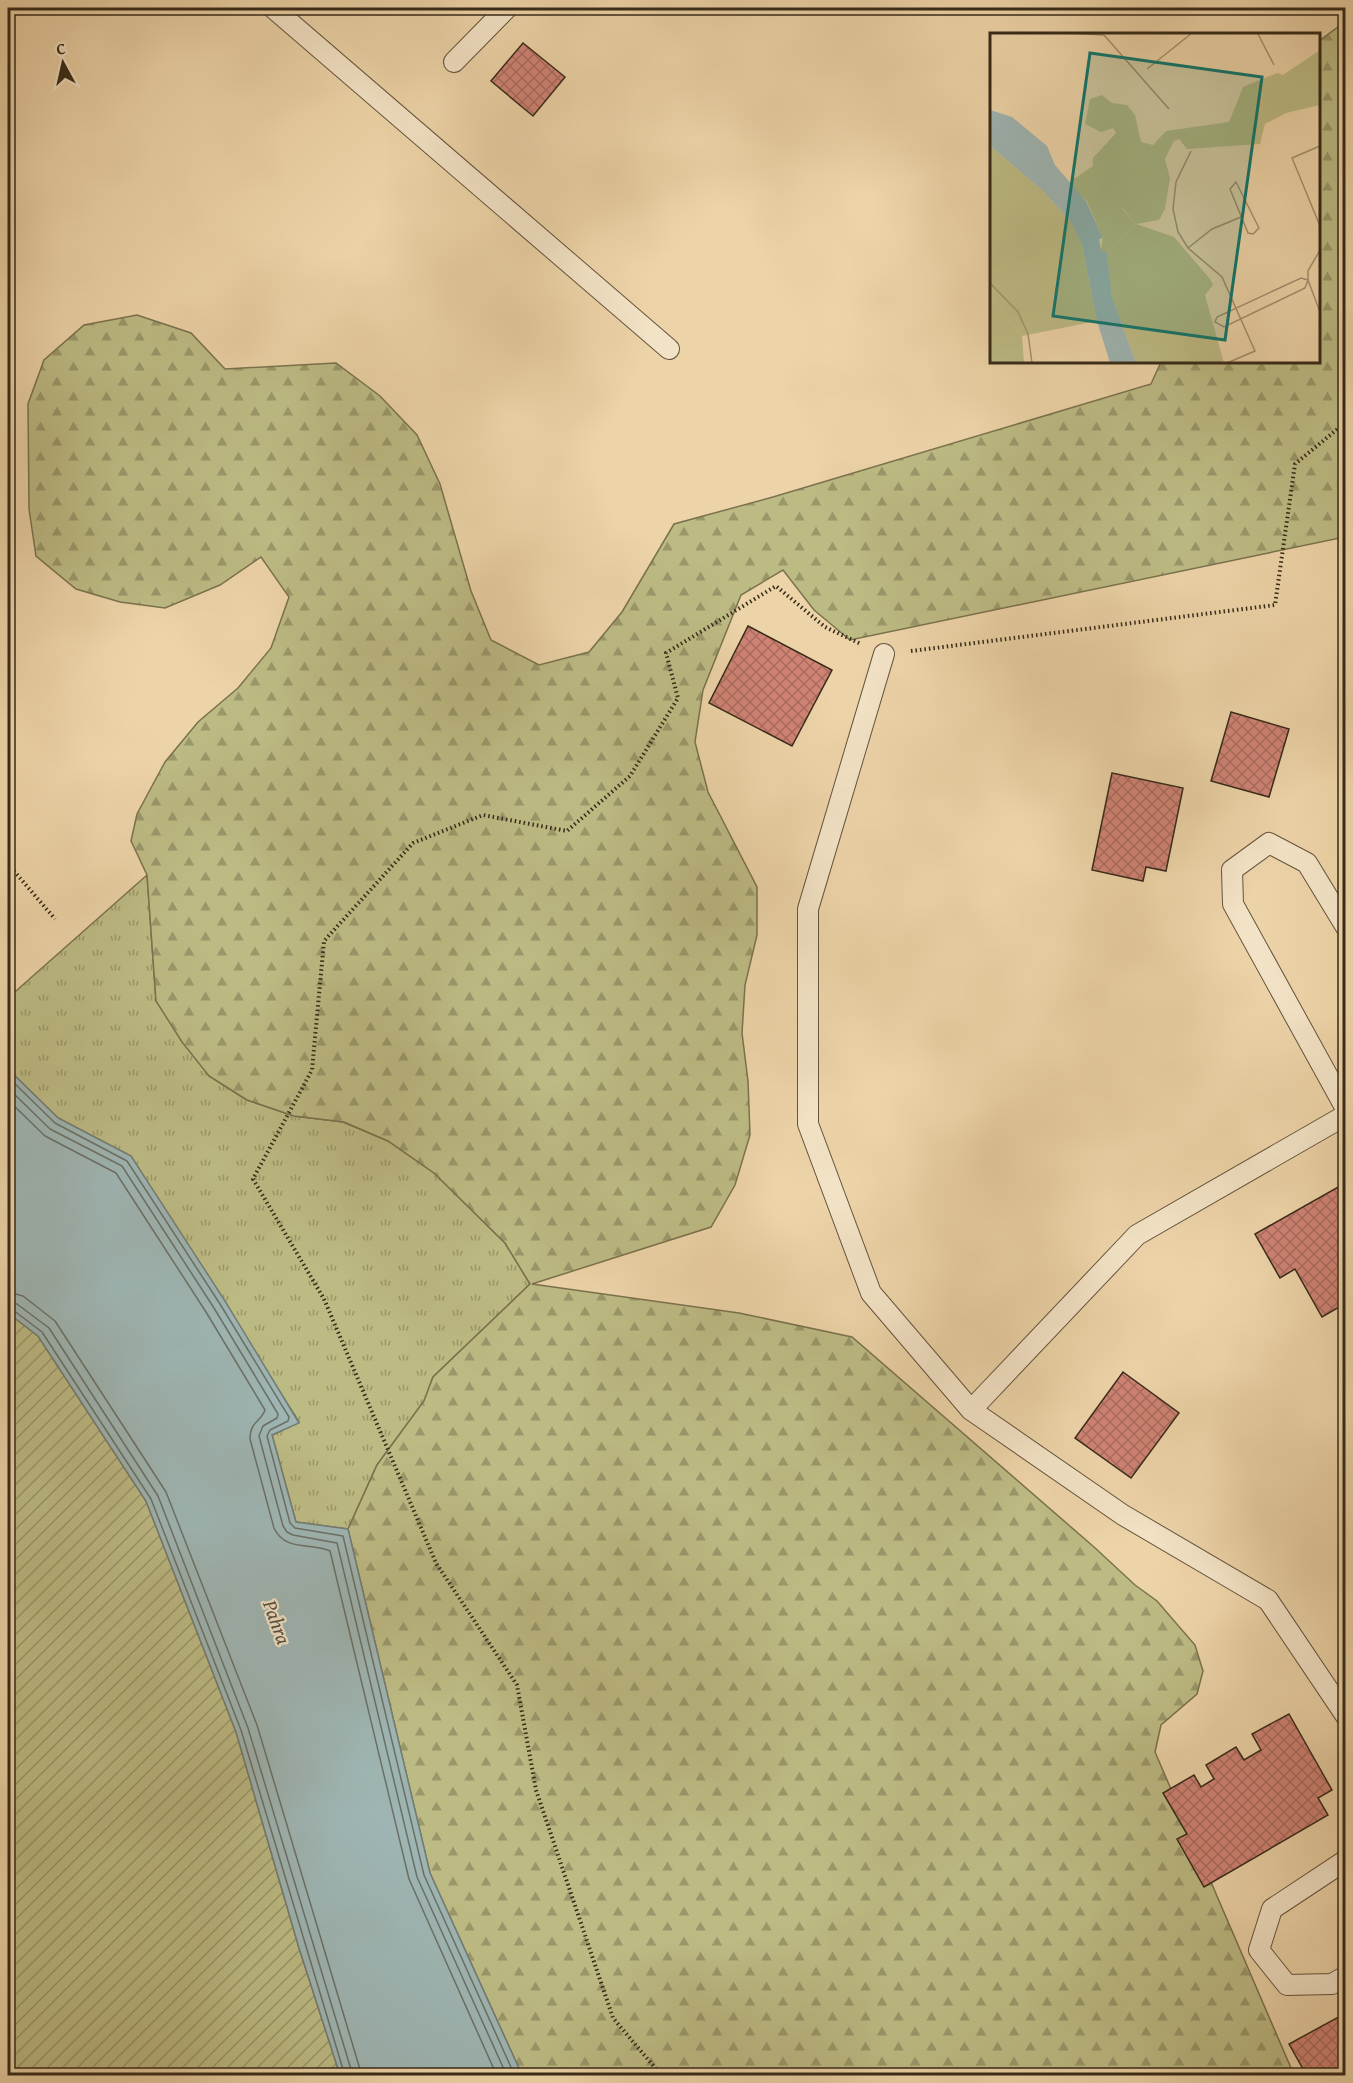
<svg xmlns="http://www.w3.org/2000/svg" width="1353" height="2083" font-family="'Gentium Book Plus',serif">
<defs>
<pattern id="grass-tufts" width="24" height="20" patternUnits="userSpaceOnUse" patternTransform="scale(1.5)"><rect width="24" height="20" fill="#bdbb84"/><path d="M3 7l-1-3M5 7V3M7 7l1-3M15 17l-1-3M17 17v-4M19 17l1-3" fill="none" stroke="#9a986b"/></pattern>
<pattern id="forest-firs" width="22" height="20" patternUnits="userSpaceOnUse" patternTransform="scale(1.5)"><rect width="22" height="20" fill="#bdbb84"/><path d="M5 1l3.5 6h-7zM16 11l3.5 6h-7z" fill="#9a986b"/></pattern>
<pattern id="garden-furrows" width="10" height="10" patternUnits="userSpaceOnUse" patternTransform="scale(1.5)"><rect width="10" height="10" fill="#bdbb84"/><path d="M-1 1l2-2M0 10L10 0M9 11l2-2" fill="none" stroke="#9a986b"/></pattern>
<pattern id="building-cross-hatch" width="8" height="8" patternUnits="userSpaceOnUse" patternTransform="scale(1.5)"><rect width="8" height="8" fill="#d08375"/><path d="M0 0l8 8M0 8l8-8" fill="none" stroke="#aa6b5f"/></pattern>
</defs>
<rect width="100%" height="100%" fill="#edd4a8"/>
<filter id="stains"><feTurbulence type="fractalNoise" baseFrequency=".00333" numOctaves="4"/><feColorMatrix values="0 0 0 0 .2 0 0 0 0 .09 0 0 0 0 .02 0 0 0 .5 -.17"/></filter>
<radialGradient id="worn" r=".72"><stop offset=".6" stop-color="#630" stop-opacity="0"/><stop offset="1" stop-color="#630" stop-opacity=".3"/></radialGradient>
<path fill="url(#grass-tufts)" stroke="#7a724e" stroke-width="1.5" d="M147 875 156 1001 209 1076 247 1100 294 1116 343 1122 388 1141 434 1173 505 1243 530 1284 433 1377 424 1401 377 1465 348 1529 296 1522 272 1435 299 1422 131 1156 58 1118 8 1069V998Z"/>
<path fill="url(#forest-firs)" stroke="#7a724e" stroke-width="1.5" d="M1345 22V537L850 640 814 610 783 570 741 595 703 690 695 742 708 792 757 887V935L745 985 742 1033 748 1081 750 1135 735 1185 711 1227 532 1284 739 1313 852 1337 1094 1547 1135 1585 1157 1601 1195 1645 1203 1671 1197 1694 1161 1725 1155 1752 1294 2075H522L430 1873 348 1529 377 1465 424 1401 433 1377 530 1284 505 1243 434 1173 388 1141 344 1122 294 1116 247 1100 209 1076 182 1042 156 1001 147 875 131 841 137 814 165 762 198 722 238 688 271 648 289 597 261 557 220 585 165 608 120 602 76 589 36 556 29 509 28 404 44 360 84 325 137 315 191 333 225 369 336 363 380 396 417 435 440 484 471 591 491 640 539 665 589 652 622 612 674 524 773 497 1151 384 1161 362H1318L1319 41Z"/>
<path fill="url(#garden-furrows)" stroke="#7a724e" stroke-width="1.5" d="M8 1313 38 1336 146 1501 236 1732 299 1948 340 2075H8Z"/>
<path fill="#9eb5b3" stroke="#747d75" stroke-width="1.5" d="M8 1069 58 1118 131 1156 225 1301 299 1423 272 1435 296 1522 348 1529 430 1873 522 2075H340L299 1948 236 1732 146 1501 38 1336 8 1313Z"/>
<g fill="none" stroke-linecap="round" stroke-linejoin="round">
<path stroke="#6a7066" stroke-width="1.5" d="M8 1077 55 1123 127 1161 220 1304 289 1417 288 1421 270 1430 267 1436 290 1523 295 1528 343 1536 424 1875 515 2076
M8 1088 50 1129 122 1166 214 1308 278 1414 277 1418 263 1426 259 1436 283 1526 287 1532 293 1535 337 1543 417 1877 507 2076
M8 1100 45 1136 116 1173 206 1312 265 1410C261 1422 250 1421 250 1439L274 1528C285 1552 311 1542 330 1551L409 1879 497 2076
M8 1292 23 1296 55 1321 166 1492 257 1725 362 2076
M8 1301 17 1304 49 1328 158 1496 248 1728 353 2076
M8 1309 13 1310 42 1332 151 1499 241 1730 345 2076"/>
</g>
<path fill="url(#building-cross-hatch)" stroke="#362a19" stroke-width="1.5" d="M523 43 565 77 533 116 491 81Z
M748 626 832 670 792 746 709 703Z
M1231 712 1289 729 1269 797 1211 781Z
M1112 773 1183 788 1166 871 1146 867 1143 881 1092 870Z
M1340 1186 1346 1195V1303L1322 1317 1295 1269 1280 1278 1255 1234Z
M1123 1372 1179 1413 1131 1478 1075 1438Z
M1289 1714 1332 1790 1318 1798 1328 1815 1204 1887 1177 1839 1187 1834 1163 1793 1194 1775 1201 1787 1214 1779 1206 1765 1236 1747 1244 1760 1261 1750 1252 1734Z
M1346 2013V2076H1307L1289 2044Z"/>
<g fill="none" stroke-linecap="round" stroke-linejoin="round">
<g stroke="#64543d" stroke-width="22">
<path id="lane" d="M273 8 669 349
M454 62 507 8
M884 654 808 909V1124L871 1293 971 1410 1123 1515 1268 1600 1346 1716
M1346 927 1307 863 1269 843 1232 870 1233 904 1346 1109
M971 1410 1137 1235 1346 1115
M1346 1860 1272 1909 1259 1950 1287 1985 1332 1984 1346 1976"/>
</g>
<path stroke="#362a19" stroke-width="4" stroke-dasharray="1.5 3" stroke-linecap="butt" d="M1346 252 1342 276 1346 280
M911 651 1275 605 1295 464 1346 422
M8 864 55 919
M662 2076 613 2018 536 1790 517 1685 436 1563 324 1299 253 1179 312 1070 324 941 413 843 483 815 567 831 630 776 678 698 666 653 776 586 825 627 861 644"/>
<use href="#lane" stroke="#f3e3c6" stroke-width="20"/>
</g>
<g text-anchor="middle" stroke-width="4.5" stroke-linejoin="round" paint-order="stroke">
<g font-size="20" font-style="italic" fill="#504d40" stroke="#f3e3c6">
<text transform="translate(277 1622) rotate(70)" y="7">Pahra</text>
</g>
</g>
<g transform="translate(990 33)">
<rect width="330" height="330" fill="#edd4a8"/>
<path d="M103 133 102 149 108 159 129 171 145 191 117 219 111 217 113 205 97 168 78 150Z" fill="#bdbb84"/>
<path d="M330 17V72L296 80 275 91 270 111 197 116 189 106 184 108 175 126 180 145 175 176 169 187 146 191 184 204 220 246 223 252 215 262 234 330H146L122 264 117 219 145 191 134 176 108 159 102 149 103 125 126 100 123 95 111 99 95 91 100 66 112 62 122 70 137 72 145 82 151 109 163 112 176 98 239 89 253 54 287 40 293 42ZM0 263 32 303 34 330H0Z" fill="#bdbb84"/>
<path d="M0 113 51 156 81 189 92 212 107 288 32 303 0 263Z" fill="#bdbb84"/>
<path d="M0 77 22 84 57 113 65 132 96 168 113 205 109 206 111 217 117 219 122 264 146 330H120L107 288 92 212 81 189 51 156 0 113Z" fill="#9eb5b3"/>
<path fill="none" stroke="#a4906f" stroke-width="1.5" d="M75 0 114 2 179 76M268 1 284 32M157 36 202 0M330 113 302 125 330 193M201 118 186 149 183 176 188 199 198 215 232 244 265 318 237 330M246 149 269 195 263 201 258 200 240 156ZM198 215 222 196 251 184M330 217 318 238V247L330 279M311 245 318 247 315 255 234 294 225 289 227 284ZM0 250 28 279 38 301 42 330"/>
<path fill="#0f766e" fill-opacity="0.15" stroke="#0f766e" stroke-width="3" d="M100 20 272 44 235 307 63 283Z"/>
<rect width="330" height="330" fill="none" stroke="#362a19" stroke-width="3"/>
</g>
<rect width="1353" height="2083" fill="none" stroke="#edd4a8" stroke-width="30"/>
<rect x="9" y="9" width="1335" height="2065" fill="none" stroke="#362a19" stroke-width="3"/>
<rect x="15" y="15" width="1323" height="2053" fill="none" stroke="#362a19" stroke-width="1.5"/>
<g transform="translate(63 63) rotate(352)" stroke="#f3e3c6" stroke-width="4.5" paint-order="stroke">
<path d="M0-4.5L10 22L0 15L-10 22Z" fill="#362a19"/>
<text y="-9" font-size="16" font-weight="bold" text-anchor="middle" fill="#362a19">С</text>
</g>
<rect width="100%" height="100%" filter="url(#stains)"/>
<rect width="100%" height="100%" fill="url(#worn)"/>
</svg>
